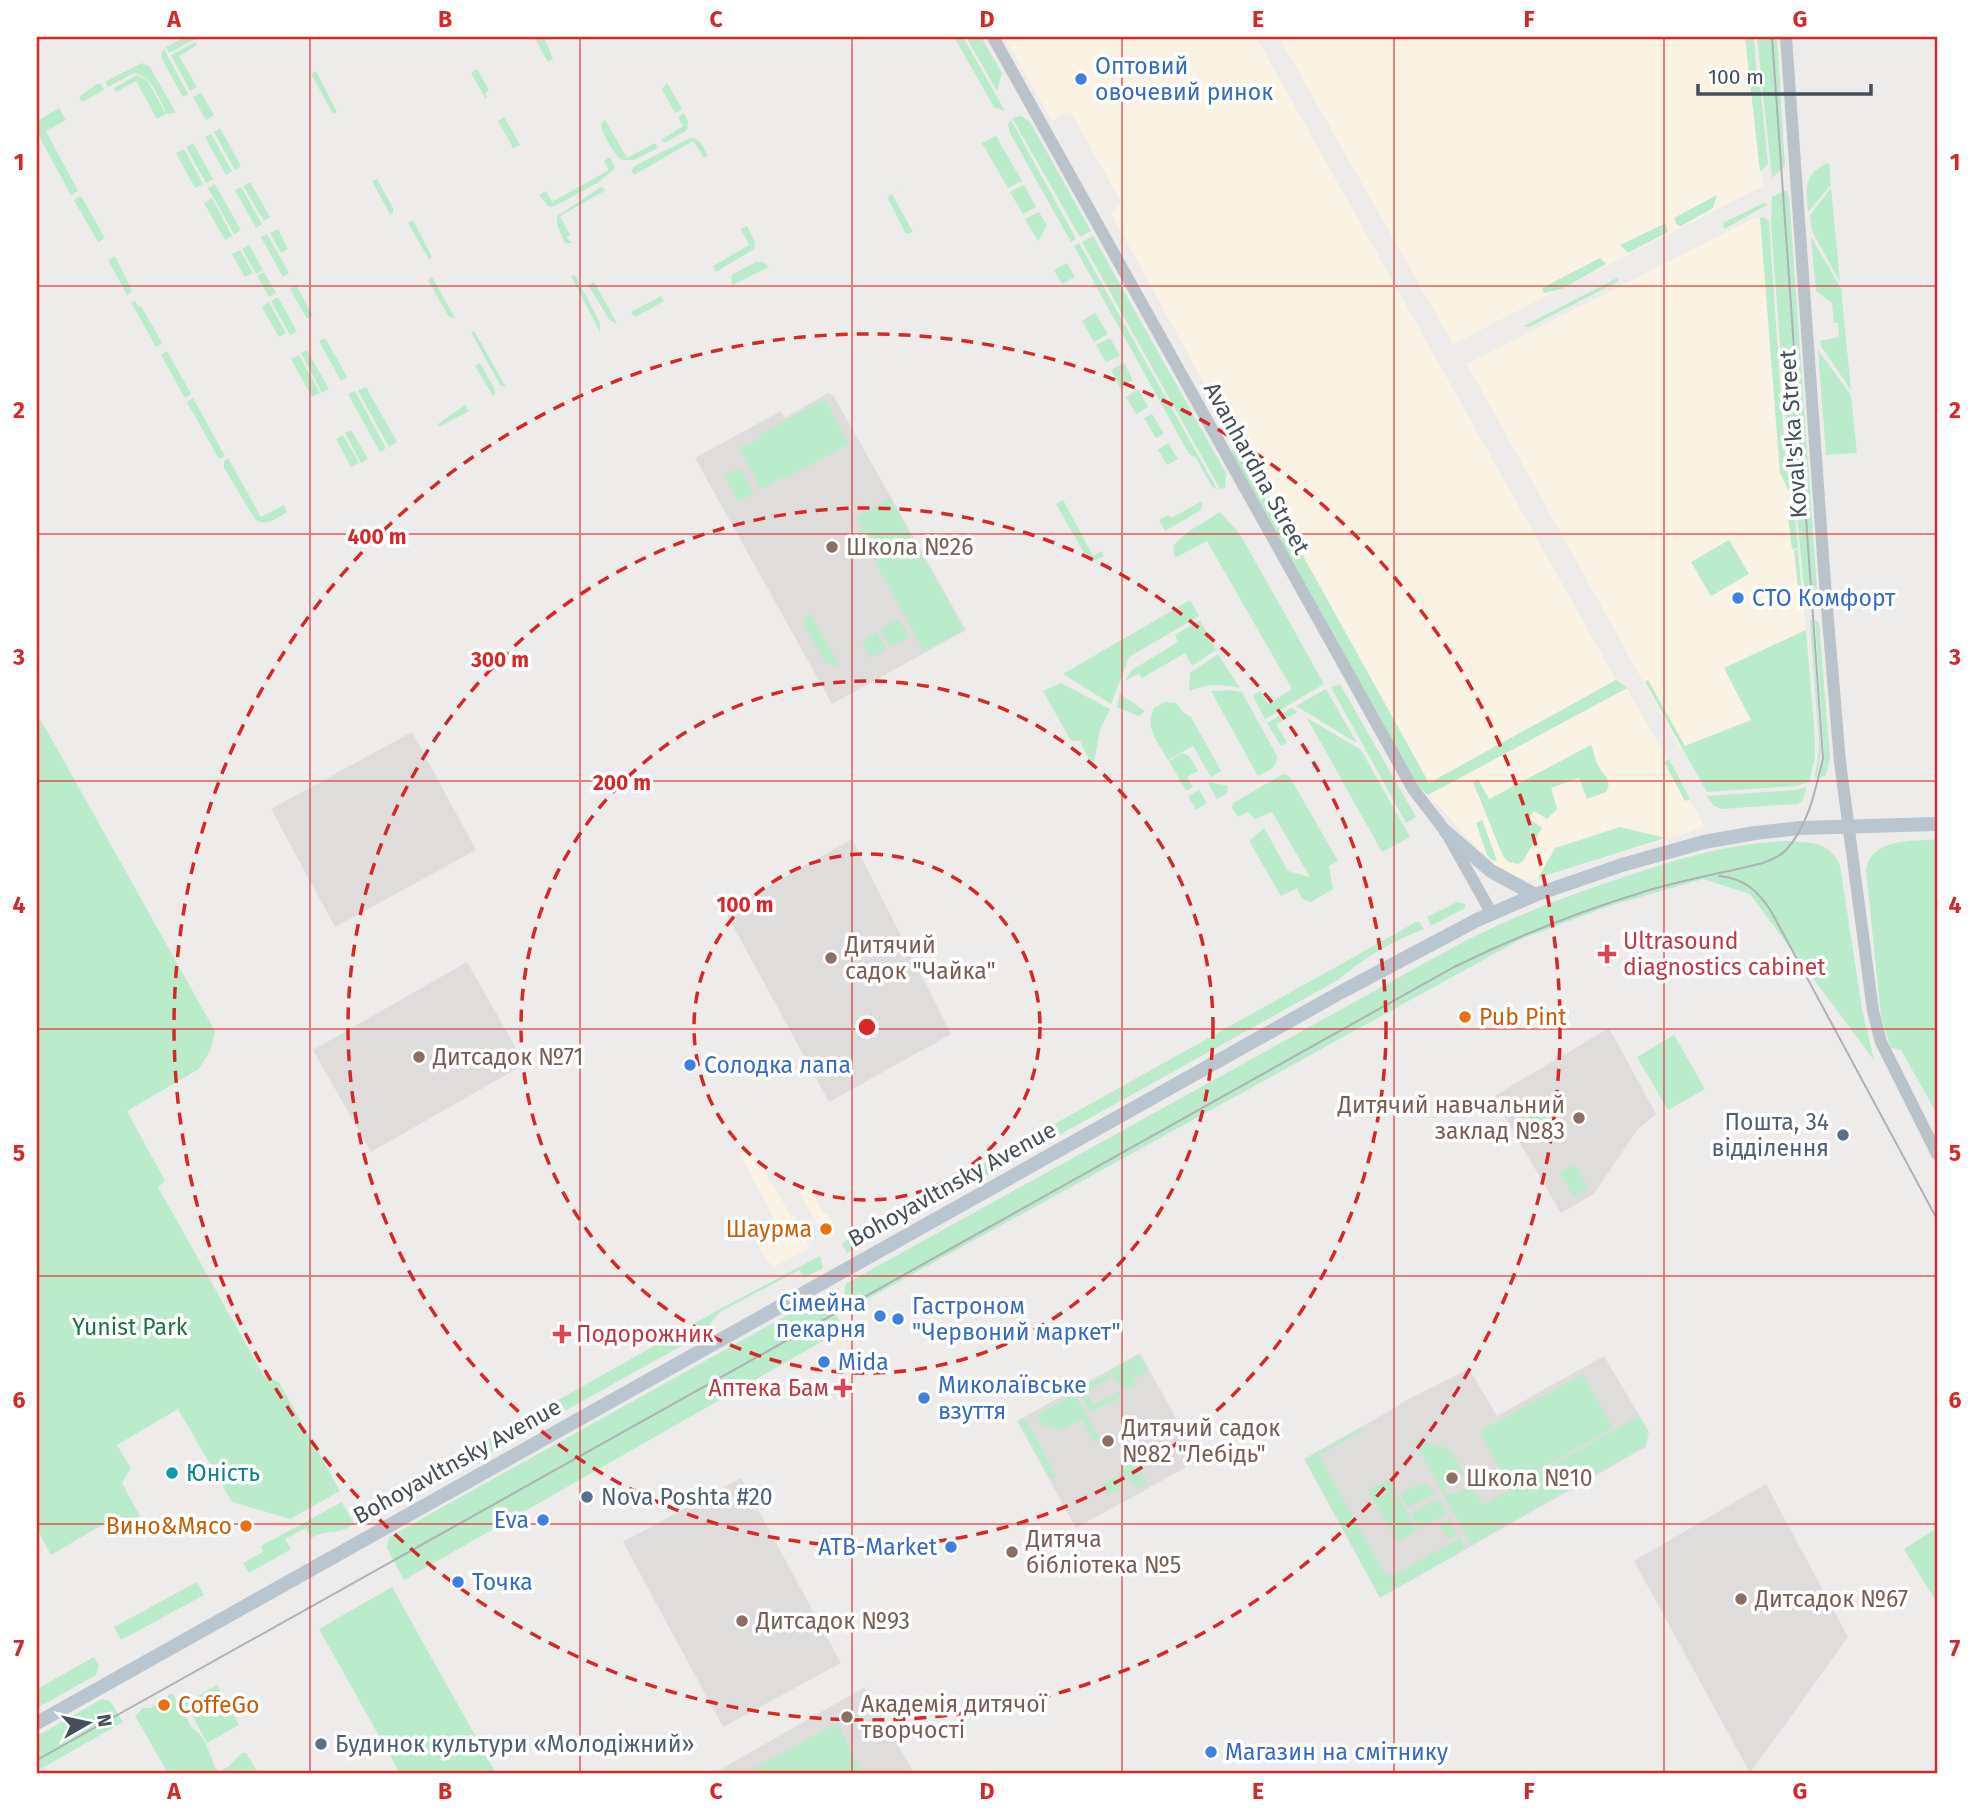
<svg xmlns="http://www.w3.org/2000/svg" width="1974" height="1810" font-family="'Fira Sans',sans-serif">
<rect width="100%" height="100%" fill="#eeebeb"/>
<path fill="#faf2e3" d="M1004 37H1256L1616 680 1429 784 1297 545 1240 449 1111 213 1122 203 1071 113 1065 112 1052 121Z
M1279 37H1749L1763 186 1453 344Z
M1756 217 1769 221 1788 474 1796 503 1795 517 1806 630 1724 668 1752 720 1680 748 1467 364Z
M1627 688 1705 827 1529 881 1514 876 1493 864 1428 795Z
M751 1148 791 1216H794L810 1248 774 1267 765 1258 757 1243 771 1235 768 1229 777 1224 740 1154Z
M811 1184 818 1195 815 1197 824 1215 828 1213 834 1225 831 1226 834 1232 824 1236 798 1191Z"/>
<path fill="#dfdcdc" d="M828 393 833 395 966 630 832 704 695 458 781 411 785 418Z
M412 732 476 850 335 927 271 809Z
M852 839 951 1034 829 1102 725 911Z
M467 962 525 1064 371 1152 313 1050Z
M1609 1028 1656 1114 1637 1130 1594 1194 1561 1213 1493 1097Z
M1140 1353 1199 1460 1076 1528 1017 1421Z
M1604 1356 1649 1432 1646 1447 1380 1598 1304 1459 1400 1405 1399 1404 1469 1369 1497 1416Z
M741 1478 841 1663 723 1727 623 1542Z
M1766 1484 1848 1637 1750 1773 1634 1561Z
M865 1687 914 1773H714Z"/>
<path fill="#baebcb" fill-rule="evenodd" d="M185 37H194L195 39 169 53 166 47Z
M534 37H544L553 59 548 62Z
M954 37H963L1005 111 994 107Z
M966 37H981L1002 73 997 91Z
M1745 37H1754L1757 79 1760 85 1768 164 1760 172Z
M1757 37H1777L1785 166 1772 178Z
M195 42 197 45 179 56 197 87 190 91 171 55Z
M164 49 188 94 183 97 163 61 161 55Z
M142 63 150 67 176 113 167 114C159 99 152 75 134 73L108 87 105 82Z
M477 69 489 90 485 93 487 97 485 98 471 73Z
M316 71 337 112 333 114 311 74Z
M137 75 147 80 166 114 157 119 136 81 116 92 114 88Z
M667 83 682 109 675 113 662 89Z
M97 84H101L104 90 82 102 79 97Z
M201 93 214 115 206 120 193 97Z
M59 108 66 120 46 131 78 191 71 195 37 133V121Z
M684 113 688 122 687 130 665 143 661 140 683 126 678 117Z
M1021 116 1030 122 1091 231 1080 237 1012 118Z
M504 117 520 145 513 148 498 121Z
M605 120 627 158 655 143 658 148 634 160H622C613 153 603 136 601 124Z
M1011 120 1076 239 1071 242 1010 133 1008 124Z
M220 128 241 166 235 170 214 132Z
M211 134 232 171 226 175 205 137Z
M996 136 1022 181 1008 188 982 143Z
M692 137 700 142 708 155 704 158 693 141 634 175 631 170 638 164Z
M193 143 213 179 206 183 186 147Z
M184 149 203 184 195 188 176 153Z
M610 157 615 168 599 182 555 206 549 207 539 195 546 191 552 202 609 170 604 161Z
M1829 163 1831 185 1808 212C1806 188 1803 173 1829 163Z
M377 179 393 208V213L390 214 372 181Z
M913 180 892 194 913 232 906 234 887 197Z
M250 182 270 217 264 221 243 186Z
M215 184 241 230 234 234 208 188Z
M1024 185 1036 207 1023 214 1010 192Z
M241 187 262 224 256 228 235 190Z
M601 187 606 190 560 216 570 235 566 237 572 243H565L557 225V216Z
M1831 188 1840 282 1812 231 1810 215Z
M1785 191H1787L1789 196 1818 604 1806 608 1797 516 1798 503 1790 470 1771 227 1772 197Z
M1717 195 1713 208 1681 226 1677 225 1674 218Z
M81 196 105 238 98 242 74 200Z
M212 198 232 236 225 240 204 203Z
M1763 203 1769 204 1724 229 1723 223Z
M1039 212 1047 226 1038 241 1025 219Z
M1764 217 1769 221 1786 467 1796 503 1795 517 1798 548 1792 549 1788 517 1794 502 1780 473 1760 218Z
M413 220 432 257 429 259 408 223Z
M1666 223 1668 232 1628 253 1620 245Z
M747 226 755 242 754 249 716 272 713 266 749 245 741 229Z
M278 229 288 249 281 253 270 233Z
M267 234 289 273 283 277 261 237Z
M1093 236 1226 473 1225 488 1220 489 1082 242Z
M1811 237 1841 288 1851 390 1821 346 1820 341 1839 337 1838 323H1834L1832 303 1816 291Z
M1079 243 1217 489 1212 487 1196 458 1189 454 1074 246Z
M249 245 263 270 256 274 242 249Z
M240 250 253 273 245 277 232 254Z
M115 256 132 291 127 295 108 260Z
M1600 258 1606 264 1562 289 1544 293 1542 288Z
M756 262H763L769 267 732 285 731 277 733 274Z
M1067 263 1075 277 1062 284 1054 270Z
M264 272 276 293 269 297 257 276Z
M575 275 600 323V332L571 276Z
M432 277 455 318 449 317 428 280Z
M1617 278 1619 281 1529 327 1524 326Z
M594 282 617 323 616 324 609 319 588 285Z
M296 285 313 316 307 319 290 289Z
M661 296 664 301 635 317 631 312Z
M278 297 297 332 290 335 271 301Z
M135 301 138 307 141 306 162 343 156 347 131 302Z
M269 302 286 333 279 337 262 307Z
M1095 313 1108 334 1094 342 1082 321Z
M474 331 506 387 500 385 471 332Z
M325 338 347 377 341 381 319 341Z
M1110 338 1120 356 1106 362 1096 345Z
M307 350 329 389 322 393 301 353Z
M1818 350 1851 395 1857 453 1826 455Z
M167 351 191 394 185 398 161 355Z
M299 355 320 393 312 397 291 359Z
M480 363 494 388 495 394 493 396 475 366Z
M1124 363 1133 380 1120 388 1111 370Z
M366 387 397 442 389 447 358 391Z
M1138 389 1148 407 1136 414 1126 397Z
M355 391 386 448 380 452 348 394Z
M193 398 225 456 219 459 187 402Z
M825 399 849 444 784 479 783 477 761 489 739 449 761 437 760 434Z
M465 405 469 411 439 427 438 424Z
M1152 414 1164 434 1156 438 1144 418Z
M351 430 368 459 361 463 345 433Z
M343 435 359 463 351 467 336 439Z
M1168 443 1178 459 1167 465 1158 450Z
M1239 446 1297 545 1429 783 1616 680 1627 688 1428 795 1418 786 1231 452Z
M228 458 261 517 284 505 287 512C276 518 266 528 255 519L224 468V461Z
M740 468 754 493 738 501 724 476Z
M890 498 964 630 924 651 859 532 862 529 857 517Z
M1063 500 1093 556 1102 551 1104 556 1091 562 1087 558 1056 504Z
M1202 501 1201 510 1165 531 1159 520 1168 515 1171 518Z
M1220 512 1240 534 1324 684 1265 719 1253 696 1260 691 1268 704 1292 689 1207 541 1175 558 1173 546 1186 533Z
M1729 540 1749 574 1711 596 1691 562Z
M1798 549 1803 606 1802 609 1800 608 1794 550Z
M1190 600 1199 616 1129 657 1111 704 1063 674Z
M810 613 840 666 826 663 803 623V620Z
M899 619 909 637 890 647 880 629Z
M1812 619 1821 751 1817 777 1814 778 1817 765 1819 745 1810 620Z
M1200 620 1216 650 1192 666 1185 653 1142 678 1139 673 1125 681 1132 670 1178 642 1175 635Z
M1815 620 1819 622 1830 758 1826 776 1820 777 1824 751Z
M1806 630 1815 739V757L1809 782 1796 786 1707 792 1645 682 1648 680 1685 746 1751 720 1724 668Z
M876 632 886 649 871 658 862 641Z
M1218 654 1240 688C1223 684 1205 684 1189 691L1190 673Z
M1061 683 1110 709 1100 729 1093 768 1080 741H1071L1043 691Z
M1340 684 1416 817 1406 823 1331 687Z
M1326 689 1357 743 1296 706Z
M1228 690 1242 692 1277 756C1278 768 1268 771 1258 776L1211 691Z
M1120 694 1145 711 1139 716 1117 707Z
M1165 702 1176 703 1184 713 1191 717 1221 771 1211 777 1193 746 1168 760C1158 743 1144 727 1154 708Z
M1291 708 1298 712 1276 724 1287 742 1281 746 1267 723Z
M1307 718 1361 750 1410 837 1382 852Z
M41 720 215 1031 211 1049 199 1069 127 1111 165 1181 158 1187 264 1376 279 1382 340 1491 290 1519 232 1502 178 1409 117 1445 131 1468 122 1483 140 1516 115 1530 109 1521 51 1555 37 1529V722Z
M1591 745C1594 751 1595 761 1599 767 1604 777 1613 779 1606 792L1587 799 1579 778 1551 788 1557 809 1547 819 1534 811 1529 818 1542 828 1523 861 1518 864 1509 862 1503 856 1473 782 1478 779 1489 799Z
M1182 753 1189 756 1198 771 1187 777 1193 787 1186 791 1169 761Z
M1669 759 1690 799 1685 801 1664 762Z
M1283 774 1289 776 1292 781 1338 861 1329 866 1333 889 1311 902 1302 899 1297 888 1281 896 1251 844 1250 840 1264 828 1288 871 1310 877 1272 812 1255 819 1248 812 1238 817 1232 808 1233 803Z
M1210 782 1228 786 1227 793 1217 799 1208 783Z
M1807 787 1802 801 1797 804 1721 809 1713 805 1707 796 1796 790Z
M1199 790 1207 803 1196 810 1188 796Z
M1482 820 1497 861 1492 860 1487 855 1476 823Z
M1620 827 1665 838 1538 878 1555 848Z
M1937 839V1114L1901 1050 1891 1048 1881 1017 1866 870C1872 837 1911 842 1937 839Z
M1786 841C1812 843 1827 840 1840 865L1862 1009 1874 1060 1750 894 1703 879 1609 906 1521 939 851 1308C847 1299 841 1292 847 1283L1461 943C1516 915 1571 894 1630 875 1681 858 1733 843 1786 841Z
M1457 902 1465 904V908L1431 926 1427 917Z
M1418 921 1424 929C1393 941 1363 958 1338 980L847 1253 842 1244 847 1240Z
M1674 1035 1705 1089 1668 1110 1637 1057Z
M1541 1108 1555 1132 1538 1142 1524 1118Z
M1575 1164 1588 1188 1573 1196 1560 1172Z
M820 1256 823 1268 804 1278 799 1270 720 1312 701 1335 383 1512 377 1502 718 1310Z
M818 1298 828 1300 844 1329 404 1580 387 1548 389 1537Z
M1139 1355 1148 1372 1132 1380 1135 1387 1123 1389 1109 1371Z
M1109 1373 1111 1377 1086 1392 1093 1405 1122 1390 1116 1400 1090 1412 1078 1389Z
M1583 1374 1613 1428 1509 1486 1479 1432Z
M1075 1394 1100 1439 1094 1442 1082 1419 1064 1429 1043 1426 1037 1415Z
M1639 1416 1648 1432 1645 1446 1471 1545 1414 1440 1417 1439 1449 1449 1483 1505ZM1460 1471 1469 1486 1453 1495 1451 1493 1447 1495 1444 1490 1448 1487 1444 1479Z
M1026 1419 1056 1476 1051 1480 1020 1423Z
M1363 1427 1364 1430 1319 1455 1385 1574 1392 1576 1460 1538 1466 1549 1380 1597 1305 1459Z
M1135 1459 1136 1467C1144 1471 1144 1477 1147 1484L1138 1488 1124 1476 1122 1468 1128 1461Z
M1117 1476 1123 1487 1108 1495 1102 1484Z
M1388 1479 1417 1531 1397 1542 1368 1490Z
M1421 1484 1428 1485 1435 1493 1408 1508 1400 1493Z
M1439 1499 1447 1514 1420 1529 1411 1514Z
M342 1502 354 1524C336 1536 329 1528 311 1538L306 1528 285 1539 291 1549 249 1573 243 1563 263 1552 261 1546Z
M1449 1519 1457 1534 1447 1539 1439 1524Z
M1937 1528V1603L1904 1549Z
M197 1582 204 1595 121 1640 114 1627Z
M392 1587 496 1773H400L319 1629Z
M94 1657 99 1666 96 1675 37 1708V1689Z
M217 1685 239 1725 207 1743 185 1703Z
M173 1694 192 1728C205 1734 210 1756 216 1769L220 1771 228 1767 242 1753H246L258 1773H168L135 1716 143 1708H150L167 1698 168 1695Z
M102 1699 110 1701 123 1722 37 1771V1736Z
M837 1723 863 1773H745Z"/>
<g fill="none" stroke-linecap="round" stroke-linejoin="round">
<path stroke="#bac3ca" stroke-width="12" d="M993 37 1413 789 1446 832 1492 914
M1786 37 1825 584 1840 762 1873 1011 1881 1042 1937 1154"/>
<path stroke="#b9c5cf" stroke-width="14" d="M1446 832 1491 871 1535 895
M37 1723 1343 991 1477 920 1535 895 1622 865 1704 842 1755 833 1800 828 1937 824"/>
<path stroke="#aeb1b5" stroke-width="2" d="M1719 876C1744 878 1758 891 1771 911L1937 1219
M37 1760 1454 967C1515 937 1578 912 1643 892 1682 880 1723 873 1763 863 1771 860 1780 857 1786 850 1808 827 1816 788 1823 758L1772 37"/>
</g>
<path fill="none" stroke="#d62828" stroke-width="2" stroke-opacity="0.55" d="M310 37V1773M580 37V1773M852 37V1773M1122 37V1773M1394 37V1773M1664 37V1773M37 286H1937M37 534H1937M37 781H1937M37 1029H1937M37 1276H1937M37 1524H1937"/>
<g fill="none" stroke="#d62828" stroke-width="3.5" stroke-dasharray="12 9">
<circle cx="867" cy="1027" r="173"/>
<circle cx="867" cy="1027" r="346"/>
<circle cx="867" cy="1027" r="519"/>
<circle cx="867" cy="1027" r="693"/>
</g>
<g fill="#3f7fe0" stroke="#fff" stroke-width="2.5">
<circle cx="1081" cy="79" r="7"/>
<circle cx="1738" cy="598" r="7"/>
<circle cx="690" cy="1065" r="7"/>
<circle cx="880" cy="1316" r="7"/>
<circle cx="898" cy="1319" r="7"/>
<circle cx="824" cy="1362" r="7"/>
<circle cx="924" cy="1398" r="7"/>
<circle cx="543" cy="1520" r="7"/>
<circle cx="951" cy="1547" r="7"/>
<circle cx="458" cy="1582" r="7"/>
<circle cx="1211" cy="1752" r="7"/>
</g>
<g fill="#8d6e63" stroke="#fff" stroke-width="2.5">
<circle cx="832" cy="547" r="7"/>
<circle cx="831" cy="958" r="7"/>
<circle cx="419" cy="1057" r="7"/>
<circle cx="1579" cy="1118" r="7"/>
<circle cx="1108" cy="1441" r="7"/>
<circle cx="1452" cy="1478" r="7"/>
<circle cx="1012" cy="1552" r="7"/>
<circle cx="1741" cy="1599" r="7"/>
<circle cx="742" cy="1621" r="7"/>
<circle cx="847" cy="1717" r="7"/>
</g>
<g fill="#e0444e" stroke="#fff" stroke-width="2.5">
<path d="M1603.5 943.5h7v7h7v7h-7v7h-7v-7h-7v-7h7z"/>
<path d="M558.5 1323.5h7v7h7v7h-7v7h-7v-7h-7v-7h7z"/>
<path d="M839.5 1377.5h7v7h7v7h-7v7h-7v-7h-7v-7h7z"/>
</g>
<g fill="#e8710a" stroke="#fff" stroke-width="2.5">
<circle cx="1465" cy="1017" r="7"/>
<circle cx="826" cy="1229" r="7"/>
<circle cx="246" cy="1526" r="7"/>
<circle cx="164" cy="1705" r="7"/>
</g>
<g fill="#5c6f8a" stroke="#fff" stroke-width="2.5">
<circle cx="1843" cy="1135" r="7"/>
<circle cx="587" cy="1497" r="7"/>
<circle cx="321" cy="1744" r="7"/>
</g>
<circle fill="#0f9aa8" stroke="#fff" stroke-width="2.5" cx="172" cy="1473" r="7"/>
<g text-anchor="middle" stroke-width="7" stroke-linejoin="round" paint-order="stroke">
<g font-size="23" fill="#366cbe" stroke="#fff" text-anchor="start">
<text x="1095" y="74">Оптовий<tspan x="1095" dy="26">овочевий ринок</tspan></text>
<text x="1752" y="606">СТО Комфорт</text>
<text x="704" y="1073">Солодка лапа</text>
<text x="866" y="1311" text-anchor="end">Сімейна<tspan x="866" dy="26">пекарня</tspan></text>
<text x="912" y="1314">Гастроном<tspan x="912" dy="26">"Червоний маркет"</tspan></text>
<text x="838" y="1370">Mida</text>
<text x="938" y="1393">Миколаївське<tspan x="938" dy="26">взуття</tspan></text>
<text x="529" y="1528" text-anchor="end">Eva</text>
<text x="937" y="1555" text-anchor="end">ATB-Market</text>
<text x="472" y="1590">Точка</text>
<text x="1225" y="1760">Магазин на смітнику</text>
</g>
<g font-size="23" fill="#454f57" stroke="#fff">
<text transform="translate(1793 434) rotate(-94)" y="8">Koval's'ka Street</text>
<text transform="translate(1257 468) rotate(61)" y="8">Avanhardna Street</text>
<text transform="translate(952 1184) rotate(-29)" y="8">Bohoyavltnsky Avenue</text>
<text transform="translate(457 1461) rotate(-29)" y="8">Bohoyavltnsky Avenue</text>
</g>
<g font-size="23" fill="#785e54" stroke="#fff" text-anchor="start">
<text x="846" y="555">Школа №26</text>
<text x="845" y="953">Дитячий<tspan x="845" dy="26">садок "Чайка"</tspan></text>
<text x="433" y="1065">Дитсадок №71</text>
<text x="1565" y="1113" text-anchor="end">Дитячий навчальний<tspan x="1565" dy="26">заклад №83</tspan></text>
<text x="1122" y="1436">Дитячий садок<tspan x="1122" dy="26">№82 "Лебідь"</tspan></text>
<text x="1466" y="1486">Школа №10</text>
<text x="1026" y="1547">Дитяча<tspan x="1026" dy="26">бібліотека №5</tspan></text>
<text x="1755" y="1607">Дитсадок №67</text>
<text x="756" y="1629">Дитсадок №93</text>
<text x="861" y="1712">Академія дитячої<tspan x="861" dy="26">творчості</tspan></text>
</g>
<g font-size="23" fill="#be3a42" stroke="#fff" text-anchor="start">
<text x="1623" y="949">Ultrasound<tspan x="1623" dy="26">diagnostics cabinet</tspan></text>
<text x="576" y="1342">Подорожник</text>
<text x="829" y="1396" text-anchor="end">Аптека Бам</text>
</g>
<g font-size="23" fill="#c56008" stroke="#fff" text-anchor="start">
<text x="1479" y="1025">Pub Pint</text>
<text x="812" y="1237" text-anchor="end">Шаурма</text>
<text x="232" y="1534" text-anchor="end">Вино&amp;Мясо</text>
<text x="178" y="1713">CoffeGo</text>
</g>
<g font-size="23" fill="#4e5e75" stroke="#fff" text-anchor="start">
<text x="1829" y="1130" text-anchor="end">Пошта, 34<tspan x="1829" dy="26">відділення</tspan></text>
<text x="601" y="1505">Nova Poshta #20</text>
<text x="335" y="1752">Будинок культури «Молодіжний»</text>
</g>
<g font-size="23" fill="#1a7343" stroke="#fff">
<text x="130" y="1335">Yunist Park</text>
</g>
<g font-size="23" fill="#0d838f" stroke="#fff" text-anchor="start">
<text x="186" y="1481">Юність</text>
</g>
</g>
<circle cx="867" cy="1027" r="10" fill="#d62828" stroke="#fff" stroke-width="3.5"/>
<g font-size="21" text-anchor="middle" font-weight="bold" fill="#d62828" stroke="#fff" stroke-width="7" stroke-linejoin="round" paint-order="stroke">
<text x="377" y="544">400 m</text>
<text x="500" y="667">300 m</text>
<text x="622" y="790">200 m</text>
<text x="745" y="912">100 m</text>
</g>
<rect width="1974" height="1810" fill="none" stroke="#ffffff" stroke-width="77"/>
<g transform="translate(88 1723) rotate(81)" stroke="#ffffff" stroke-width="5" paint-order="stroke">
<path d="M0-5L12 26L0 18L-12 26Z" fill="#454f57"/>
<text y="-10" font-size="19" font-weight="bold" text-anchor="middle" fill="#454f57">N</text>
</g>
<path d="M1698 84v10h173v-10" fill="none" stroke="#454f57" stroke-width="3.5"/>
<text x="1708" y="84" font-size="21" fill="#454f57" stroke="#ffffff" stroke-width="5" paint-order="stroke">100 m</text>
<rect x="38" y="38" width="1898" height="1734" fill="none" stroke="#d62828" stroke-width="2.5"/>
<g font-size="23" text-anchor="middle" font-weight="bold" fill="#d62828">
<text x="174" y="27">A</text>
<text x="445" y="27">B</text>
<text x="716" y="27">C</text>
<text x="987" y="27">D</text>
<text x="1258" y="27">E</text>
<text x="1529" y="27">F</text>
<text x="1800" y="27">G</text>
<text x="19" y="170">1</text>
<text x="1955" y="170">1</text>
<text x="19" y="418">2</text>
<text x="1955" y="418">2</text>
<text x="19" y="665">3</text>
<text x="1955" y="665">3</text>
<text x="19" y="913">4</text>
<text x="1955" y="913">4</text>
<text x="19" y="1161">5</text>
<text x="1955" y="1161">5</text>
<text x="19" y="1408">6</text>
<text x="1955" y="1408">6</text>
<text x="19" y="1656">7</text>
<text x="1955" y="1656">7</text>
<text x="174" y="1799">A</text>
<text x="445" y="1799">B</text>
<text x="716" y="1799">C</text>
<text x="987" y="1799">D</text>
<text x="1258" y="1799">E</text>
<text x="1529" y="1799">F</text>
<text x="1800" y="1799">G</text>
</g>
</svg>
